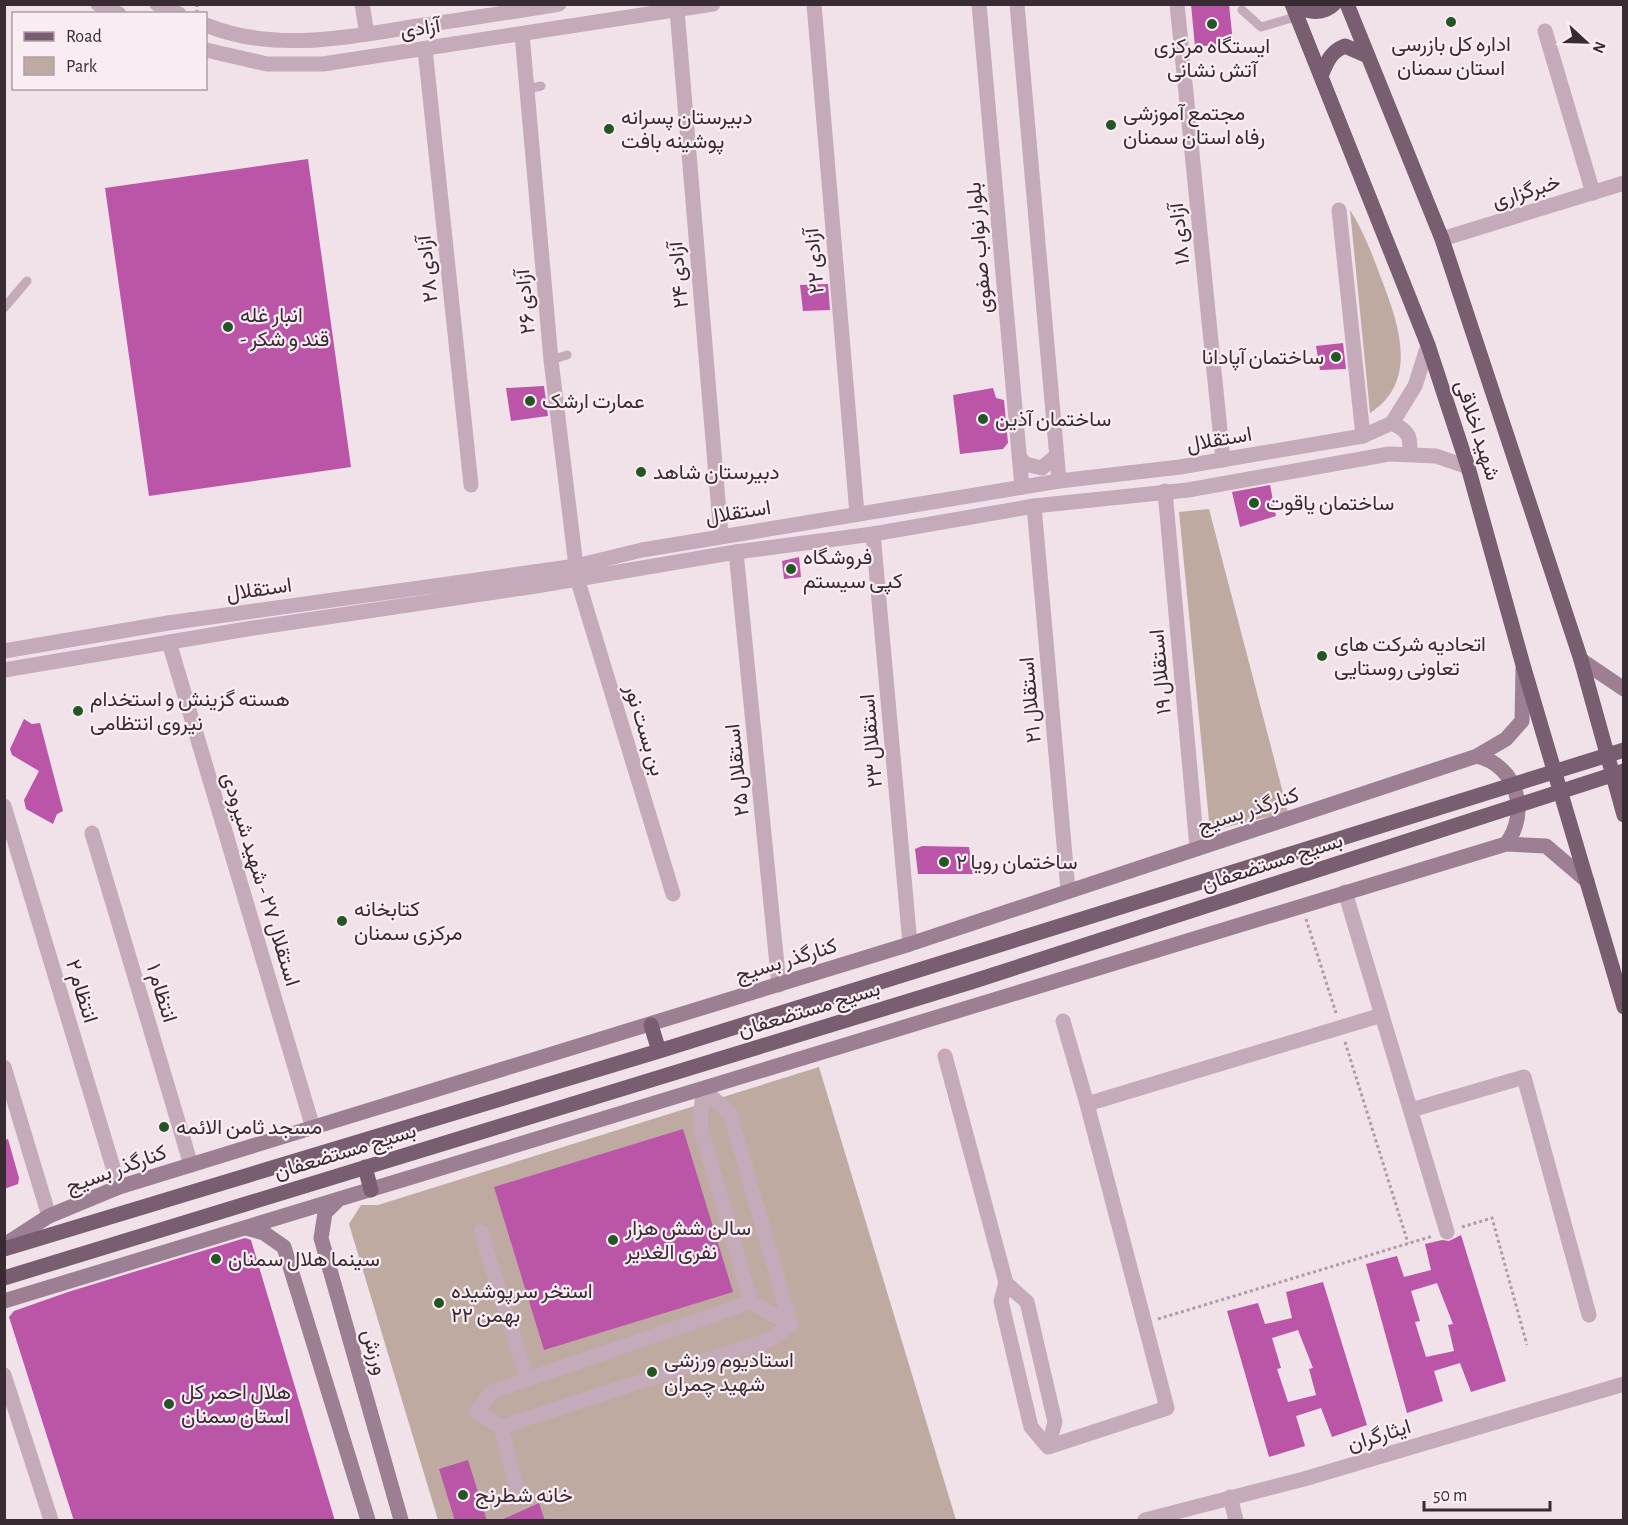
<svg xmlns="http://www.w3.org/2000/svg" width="1628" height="1525" font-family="'Alegreya Sans',Vazirmatn,sans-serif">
<rect width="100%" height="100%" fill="#f1e1e9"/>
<path fill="#bfaaa2" d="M1350 210C1364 232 1372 254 1381 278 1398 322 1420 381 1370 413Z
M1209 509 1288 812 1210 831 1179 512Z
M819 1067 956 1520H438L349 1224 361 1205H378Z"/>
<path fill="#ba55a7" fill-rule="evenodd" d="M1191 4H1229L1233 43 1195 47Z
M308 159 351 467 149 496 105 188Z
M828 284 830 310 803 311 800 285Z
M1343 343 1346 369 1320 370 1316 346Z
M544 386 548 416 511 421 506 388Z
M993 388 996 398 1004 400 1008 443 1003 449 960 454 953 395Z
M1270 485 1276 516 1240 527 1232 492Z
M799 557 801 577 784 579 782 561Z
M24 719 32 724 40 723 63 811 57 814 53 824 26 809 24 800 39 771 12 755 10 749Z
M922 846 969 847 973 874H918L915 849Z
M683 1129 733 1292 544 1350 494 1187Z
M8 1139 19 1178 18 1184 4 1189V1140Z
M1461 1235 1506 1381 1471 1392 1460 1363 1434 1371 1443 1401 1407 1413 1366 1264 1397 1256 1404 1277 1431 1270 1425 1244 1442 1240 1449 1241ZM1437 1283 1453 1324 1448 1325 1454 1351 1426 1357 1415 1322 1420 1321 1411 1291Z
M245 1238 251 1240 335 1521H74L9 1317 14 1311 68 1292Z
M1323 1282 1367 1425 1332 1437 1321 1408 1296 1416 1305 1446 1269 1457 1227 1311 1258 1303 1265 1324 1292 1318 1286 1292ZM1298 1330 1313 1368 1309 1369 1316 1395 1288 1402 1277 1369 1281 1368 1272 1338Z
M468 1460 487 1521H455L439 1469Z
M539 1503 545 1521H499Z"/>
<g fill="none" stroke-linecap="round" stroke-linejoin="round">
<path stroke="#b498a9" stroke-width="3" stroke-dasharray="3 3" stroke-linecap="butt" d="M197 4V12
M1306 919 1336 1013
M1345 1042 1408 1243
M1462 1227 1492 1218 1527 1345
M1158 1319 1433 1236"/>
<path stroke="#c5aaba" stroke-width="9" d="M1242 10 1261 27 1298 16
M527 89 541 86
M4 308 27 281
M551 360 567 355"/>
<path stroke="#c5aaba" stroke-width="15" d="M362 4 367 34
M814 4 857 514
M979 4 1022 487
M1017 4 1059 481
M1177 4 1223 460
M677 10 721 536
M1545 31 1593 193
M522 34 551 360 576 566
M425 49 471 485
M1339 210 1363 436
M1019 456 1025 464 1042 468 1056 456
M1165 491 1197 848
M1034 506 1068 890
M873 534 910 944
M736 552 779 985
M577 578 673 894
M169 642 313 1128
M4 806 119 1187
M92 833 191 1165
M1345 892 1447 1232
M945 1056 1006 1283 1027 1302 1055 1422 1048 1447 1031 1427 1001 1301 1006 1283
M4 1067 49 1216
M703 1089 730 1113 791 1325 769 1340 501 1427 476 1412 491 1392 751 1302 700 1126Z
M1087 1104 1382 1015
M1411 1110 1524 1077 1589 1315
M481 1232 527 1379
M751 1302 791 1325
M4 1375 51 1520
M501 1427 519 1496
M1048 1447 1167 1408 1087 1104 1063 1021
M1230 1497 1236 1520
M1145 1520 1304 1479 1624 1384"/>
<path stroke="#c5aaba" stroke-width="15" d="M98 4 119 14
M157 4 179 14
M206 25C274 53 348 37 418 26 465 19 512 12 559 4
M206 50 267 64H323L713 4
M1442 239 1624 183
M1392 423C1408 431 1412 436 1409 455
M4 651 168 623 576 566 642 550 1059 481 1180 467 1363 436 1392 423 1415 386 1428 345
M4 670 253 628 536 586 736 552 873 534 1034 506 1188 490 1389 454 1436 456 1468 467"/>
<path stroke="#9c7f93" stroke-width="15" d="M1581 660 1624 689
M1477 756C1517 766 1530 812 1506 844
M337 1201 325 1213 321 1238 401 1520
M246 1228 264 1233 284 1247 368 1520
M4 1245 49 1216 119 1187 910 944 1477 756 1506 739 1522 721 1523 668
M4 1301 1506 844 1546 846 1587 881"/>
<path stroke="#785e70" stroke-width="15" d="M1292 4 1428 345 1468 467 1523 665 1624 1007
M1347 4 1442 239 1581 660 1624 815
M1293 6C1308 11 1322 16 1334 4
M1321 76C1327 62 1330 52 1345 46L1368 56
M651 1025 659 1051
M365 1167 371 1190
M4 1249 659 1051 1624 750
M4 1278 971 982 1624 771"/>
</g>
<g fill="#245525" stroke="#f9edf3" stroke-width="2">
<circle cx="1451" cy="22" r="6"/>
<circle cx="1212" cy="24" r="6"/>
<circle cx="1111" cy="125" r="6"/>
<circle cx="609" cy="129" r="6"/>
<circle cx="228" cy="327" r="6"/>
<circle cx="1336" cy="357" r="6"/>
<circle cx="530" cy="401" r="6"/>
<circle cx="983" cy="419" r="6"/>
<circle cx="641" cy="472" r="6"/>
<circle cx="1254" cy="503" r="6"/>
<circle cx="791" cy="569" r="6"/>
<circle cx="1322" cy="656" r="6"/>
<circle cx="78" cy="711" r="6"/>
<circle cx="944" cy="862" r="6"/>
<circle cx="342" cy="921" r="6"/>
<circle cx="164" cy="1127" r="6"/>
<circle cx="613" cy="1240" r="6"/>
<circle cx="216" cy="1259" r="6"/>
<circle cx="439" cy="1303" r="6"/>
<circle cx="652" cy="1372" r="6"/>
<circle cx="169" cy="1404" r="6"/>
<circle cx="463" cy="1495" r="6"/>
</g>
<g text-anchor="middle" stroke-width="4.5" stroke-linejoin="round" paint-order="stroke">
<g font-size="21" fill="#382b34" stroke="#f9edf3">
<text transform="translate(420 28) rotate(-9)" y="7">آزادی</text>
<text transform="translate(1526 191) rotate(-17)" y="7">خبرگزاری</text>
<text transform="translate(1179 234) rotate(-96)" y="7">آزادی ۱۸</text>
<text transform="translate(979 248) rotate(-95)" y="7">بلوار نواب صفوی</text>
<text transform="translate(814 261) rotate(-95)" y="7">آزادی ۲۲</text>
<text transform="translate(427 269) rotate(-96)" y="7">آزادی ۲۸</text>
<text transform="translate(678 275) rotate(-95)" y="7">آزادی ۲۴</text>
<text transform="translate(525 302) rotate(-95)" y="7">آزادی ۲۶</text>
<text transform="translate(1478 430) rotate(72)" y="7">شهید اخلاقی</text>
<text transform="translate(1219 439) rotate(-10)" y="7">استقلال</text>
<text transform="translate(738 512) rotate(-9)" y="7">استقلال</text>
<text transform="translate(259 589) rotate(-8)" y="7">استقلال</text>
<text transform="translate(1160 672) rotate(-95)" y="7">استقلال ۱۹</text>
<text transform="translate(1030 700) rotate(-95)" y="7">استقلال ۲۱</text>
<text transform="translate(645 730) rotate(73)" y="7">بن بست نور</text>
<text transform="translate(871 741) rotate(-95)" y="7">استقلال ۲۳</text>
<text transform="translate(737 770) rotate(-96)" y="7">استقلال ۲۵</text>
<text transform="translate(1248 810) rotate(-18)" y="7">کنارگذر بسیج</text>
<text transform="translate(1272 862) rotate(-18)" y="7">بسیج مستضعفان</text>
<text transform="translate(261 879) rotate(73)" y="7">استقلال ۲۷ - شهید شیرودی</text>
<text transform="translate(786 960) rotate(-17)" y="7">کنارگذر بسیج</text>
<text transform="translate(82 991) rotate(73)" y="7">انتظام ۲</text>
<text transform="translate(162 993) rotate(73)" y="7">انتظام ۱</text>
<text transform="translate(809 1009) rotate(-17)" y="7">بسیج مستضعفان</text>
<text transform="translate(345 1151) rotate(-17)" y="7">بسیج مستضعفان</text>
<text transform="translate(116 1169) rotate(-20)" y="7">کنارگذر بسیج</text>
<text transform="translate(375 1352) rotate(74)" y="7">ورزش</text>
<text transform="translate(1379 1435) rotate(-17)" y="7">ایثارگران</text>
</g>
<g font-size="21" fill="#382b34" stroke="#f9edf3" text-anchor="start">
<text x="1451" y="51" text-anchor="middle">اداره کل بازرسی<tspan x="1451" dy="24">استان سمنان</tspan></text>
<text x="1212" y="53" text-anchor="middle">ایستگاه مرکزی<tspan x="1212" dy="24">آتش نشانی</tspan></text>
<text x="1123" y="120">مجتمع آموزشی<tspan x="1123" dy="24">رفاه استان سمنان</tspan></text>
<text x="621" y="124">دبیرستان پسرانه<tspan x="621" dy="24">پوشینه بافت</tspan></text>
<text x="240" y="322">انبار غله<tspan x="240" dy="24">- قند و شکر</tspan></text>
<text x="1324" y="364" text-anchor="end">ساختمان آپادانا</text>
<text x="542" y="408">عمارت ارشک</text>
<text x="995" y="426">ساختمان آذین</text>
<text x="653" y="479">دبیرستان شاهد</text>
<text x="1266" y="510">ساختمان یاقوت</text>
<text x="803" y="564">فروشگاه<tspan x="803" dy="24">کپی سیستم</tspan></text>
<text x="1334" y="651">اتحادیه شرکت های<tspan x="1334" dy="24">تعاونی روستایی</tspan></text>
<text x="90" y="706">هسته گزینش و استخدام<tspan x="90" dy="24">نیروی انتظامی</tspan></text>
<text x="956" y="869">ساختمان رویا ۲</text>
<text x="354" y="916">کتابخانه<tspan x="354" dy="24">مرکزی سمنان</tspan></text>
<text x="176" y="1134">مسجد ثامن الائمه</text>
<text x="625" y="1235">سالن شش هزار<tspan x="625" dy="24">نفری الغدیر</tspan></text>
<text x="228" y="1266">سینما هلال سمنان</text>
<text x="451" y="1298">استخر سرپوشیده<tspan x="451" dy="24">۲۲ بهمن</tspan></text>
<text x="664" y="1367">استادیوم ورزشی<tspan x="664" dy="24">شهید چمران</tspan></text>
<text x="181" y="1399">هلال احمر کل<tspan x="181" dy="24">استان سمنان</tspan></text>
<text x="475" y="1502">خانه شطرنج</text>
</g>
</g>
<rect width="1628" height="1525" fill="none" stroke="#382b34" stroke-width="12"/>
<rect x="12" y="12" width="195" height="78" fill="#f9edf3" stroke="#ac9fa7" stroke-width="1.5"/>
<rect x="24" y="32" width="30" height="9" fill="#785e70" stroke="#ac9fa7" stroke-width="1.5"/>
<text x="66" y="42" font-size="18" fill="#382b34">Road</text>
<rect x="24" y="57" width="30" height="18" fill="#bfaaa2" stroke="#ac9fa7" stroke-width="1.5"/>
<text x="66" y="72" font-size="18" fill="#382b34">Park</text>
<g transform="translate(1586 42) rotate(112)" stroke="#f9edf3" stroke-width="4.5" paint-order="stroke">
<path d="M0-4.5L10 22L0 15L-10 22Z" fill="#382b34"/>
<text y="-9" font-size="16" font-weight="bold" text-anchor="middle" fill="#382b34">N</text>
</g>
<path d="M1424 1501v9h126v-9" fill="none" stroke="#382b34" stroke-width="3"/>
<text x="1433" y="1501" font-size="18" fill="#382b34" stroke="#f9edf3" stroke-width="4.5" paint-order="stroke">50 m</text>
</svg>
